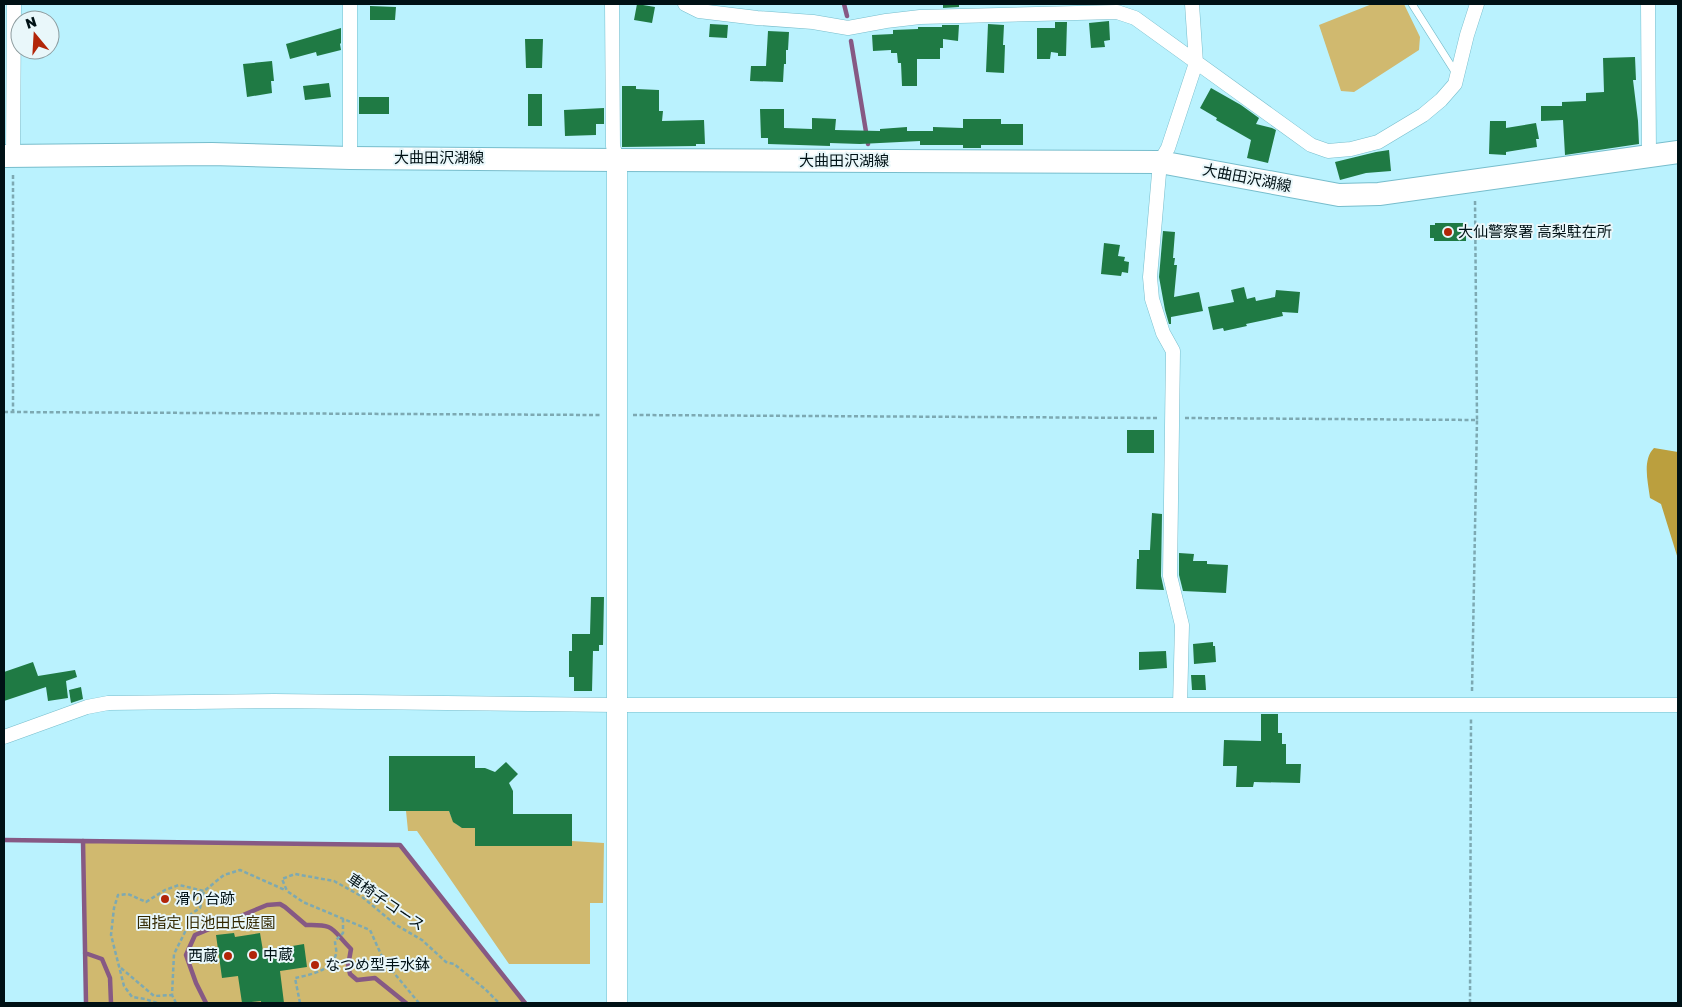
<svg xmlns="http://www.w3.org/2000/svg" width="1682" height="1007" font-family="'Golos Text','Noto Sans JP',sans-serif">
<rect width="100%" height="100%" fill="#baf2fe"/>
<path fill="#d0b96f" d="M1372 4H1404L1420 37 1419 50 1354 92 1341 91 1319 25Z
M406 811H449C455 827 459 828 475 828L572 846V841L604 843 603 903H590V964H509L417 831H408Z
M83 841 400 845 525 1003H86Z"/>
<path fill="#bb9f3e" d="M1654 448 1678 452V559L1661 504 1650 498C1648 482 1642 460 1654 448Z"/>
<g fill="none" stroke-linecap="round" stroke-linejoin="round">
<path stroke="#865984" stroke-width="4.5" d="M844 4 847 16
M851 41 868 144
M4 840 400 845 525 1003
M83 841 86 1003
M85 953 102 959 110 978 111 1003
M206 1003 196 983 186 955 195 935 267 905 280 904 285 907 306 925C336 924 331 929 351 949L348 966 350 974 357 980 375 978 406 1003"/>
</g>
<path fill="#1f7a44" d="M637 4 655 7 652 23 634 20Z
M943 4H959V7L943 8Z
M370 6 396 7 395 20H370Z
M1109 21 1110 40 1104 41 1105 47 1091 48 1089 23Z
M1055 22H1067L1066 56H1058V53L1051 52 1050 59H1037V28H1055Z
M710 24 728 25 727 38 709 37Z
M988 24 1004 25 1003 45H1005L1004 73 986 72Z
M942 25H959L958 41 943 39V48H940V59H917V86H902L901 63H898L897 53H891V50L873 51 872 35 893 34V30L918 29V27H942Z
M341 28V43L340 44 341 50 317 56 316 52 290 59 286 44Z
M768 31 789 32 788 50H786V64H784L783 82 750 81 751 66H766Z
M525 39H543L542 68H526Z
M1635 57 1636 80H1633L1638 121 1639 144 1565 155 1563 120 1541 121V106H1562V102L1586 101V93L1604 92 1603 58Z
M272 61 274 81H271L272 93 247 97 243 64Z
M329 83 331 97 305 100 303 86Z
M622 86H636V89L659 90V111H663L662 121 704 120 705 144H696V146L622 147Z
M1211 88 1241 105 1259 118 1256 124 1272 128 1276 130 1268 163 1247 158 1251 140 1216 120 1217 118 1200 108Z
M528 94H542V126H528Z
M359 97H389V114H359Z
M604 108V124H596V135L565 136 564 110Z
M760 109H784V128L812 129V118L836 119 835 130 880 131V129L907 127V131H933V127L963 128V119H1001V124H1023V145H981V148H963V145H920V141L860 144 830 143V146L768 144V138H761Z
M1490 121H1506V128L1536 123 1539 139H1536L1537 147 1506 152V155L1489 154Z
M1389 150 1391 171 1366 173 1340 180 1335 162 1376 152Z
M1435 223H1466V241H1434V238H1430V225H1435Z
M1163 231 1175 232 1173 258H1175L1174 265H1177L1174 297 1199 292 1203 311 1171 317V324H1169L1165 310 1159 277Z
M1104 243 1120 245 1118 256 1125 257 1124 261 1129 262 1128 273 1122 272 1121 276 1101 274Z
M1244 287 1247 299 1255 297 1256 301 1275 297 1276 290 1300 292 1298 313 1282 312 1283 316 1246 324 1247 326 1224 331 1223 328 1213 330 1208 307 1234 302 1231 290Z
M1127 430H1154V453H1127Z
M1152 513 1162 514 1161 576 1164 590 1136 589 1137 559H1139V550H1150Z
M1179 553 1194 554 1193 561H1207V564L1228 565 1226 593 1183 591 1179 575Z
M591 597H604L603 645H599V651H593L592 691H574V677H569V651H572V634H590Z
M1213 642V646H1215L1216 662 1194 664 1193 644Z
M1166 651 1167 668 1139 670V652Z
M33 662 38 676 75 670 77 677 66 681 68 698 48 701 46 687 4 701V672Z
M1191 675H1205L1206 690H1192Z
M81 687 83 699 71 703 69 690Z
M1261 714H1278V733H1282V744H1286V764H1301L1300 783 1254 782 1253 787H1236L1237 766H1223L1224 740 1261 741Z
M389 756H475V768H485L495 772 506 762 518 774 509 783 513 791V814H572V846H475V828H462L453 822 449 811H389Z
M234 933 235 937 260 933 263 951 304 944 307 967 280 971 284 1003H261V1001L242 1003 238 976 222 978 216 935Z"/>
<g fill="none" stroke-linecap="round" stroke-linejoin="round">
<g stroke="#77bdcc" stroke-width="8">
<path id="lane" d="M1412 4 1457 75"/>
</g>
<g stroke="#77bdcc" stroke-width="15">
<path id="street" d="M612 4 613 146 617 160
M685 4 699 11 757 18 813 22 848 28 886 21 920 17 1117 12 1135 18 1311 145 1328 151 1351 149 1378 142 1423 115 1441 100 1455 84 1467 35 1477 4
M1648 4 1649 156
M13 156 14 4
M350 158V4
M1180 705 1182 625 1170 576 1173 351 1163 333 1152 299 1150 277 1160 162 1168 148 1196 63 1192 4
M4 737 87 707 108 703 274 701 616 705H1678"/>
</g>
<g stroke="#77bdcc" stroke-width="21">
<path id="secondary" d="M617 160V1003"/>
</g>
<g stroke="#77bdcc" stroke-width="24">
<path id="primary" d="M4 156 212 154 350 158 617 160 1160 162 1339 195 1379 194 1678 152"/>
</g>
<path stroke="#7da9b2" stroke-width="2.5" stroke-dasharray="4 2.5" stroke-linecap="butt" d="M4 412 600 415
M13 413V174
M633 415 1157 418
M1185 418 1477 420 1475 199
M1472 691 1477 420
M121 968 154 996 172 995
M157 1003 145 999 132 997 124 986 111 935 114 908 118 895 128 894 146 902 165 890 179 885 204 891
M176 1003 172 995 174 954 185 932 191 914 200 908 204 891 224 875 240 870 285 890
M300 1003 295 978C309 975 332 971 336 954 337 951 335 945 335 941L343 933V919
M419 1003 384 961 370 930 303 902 287 891 282 879 295 874 334 881 361 896 396 925 422 940 446 962 454 964 485 989 499 1003
M1470 1003 1471 719"/>
<use href="#lane" stroke="#fff" stroke-width="7"/>
<use href="#street" stroke="#fff" stroke-width="14"/>
<use href="#secondary" stroke="#fff" stroke-width="20"/>
<use href="#primary" stroke="#fff" stroke-width="22"/>
</g>
<g fill="#b22508" stroke="#e9f7fa" stroke-width="2">
<circle cx="1448" cy="232" r="5"/>
<circle cx="165" cy="899" r="5"/>
<circle cx="253" cy="955" r="5"/>
<circle cx="228" cy="956" r="5"/>
<circle cx="315" cy="965" r="5"/>
</g>
<g text-anchor="middle" stroke-width="4" stroke-linejoin="round" paint-order="stroke">
<g font-size="15" fill="#001115" stroke="#e9f7fa">
<text x="439" y="163">大曲田沢湖線</text>
<text x="844" y="166">大曲田沢湖線</text>
<text transform="translate(1247 178) rotate(11)" y="5">大曲田沢湖線</text>
<text transform="translate(386 902) rotate(34)" y="5">車椅子コース</text>
</g>
<g font-size="15" fill="#001115" stroke="#e9f7fa" text-anchor="start">
<text x="1458" y="237">大仙警察署 高梨駐在所</text>
<text x="175" y="904">滑り台跡</text>
<text x="263" y="960">中蔵</text>
<text x="218" y="961" text-anchor="end">西蔵</text>
<text x="325" y="970">なつめ型手水鉢</text>
</g>
<g font-size="15" fill="#332800" stroke="#e9f7fa">
<text x="206" y="928">国指定 旧池田氏庭園</text>
</g>
</g>
<rect width="1682" height="1007" fill="none" stroke="#001115" stroke-width="10"/>
<g transform="translate(35 35) rotate(342)"><circle r="24" fill="#e9f7fa" stroke="#8c9b9e"/>
<path d="M0-4L9 19L0 12L-9 19Z" fill="#b22508"/>
<text y="-8" font-size="14" font-weight="bold" text-anchor="middle" fill="#001115">N</text>
</g>
</svg>
